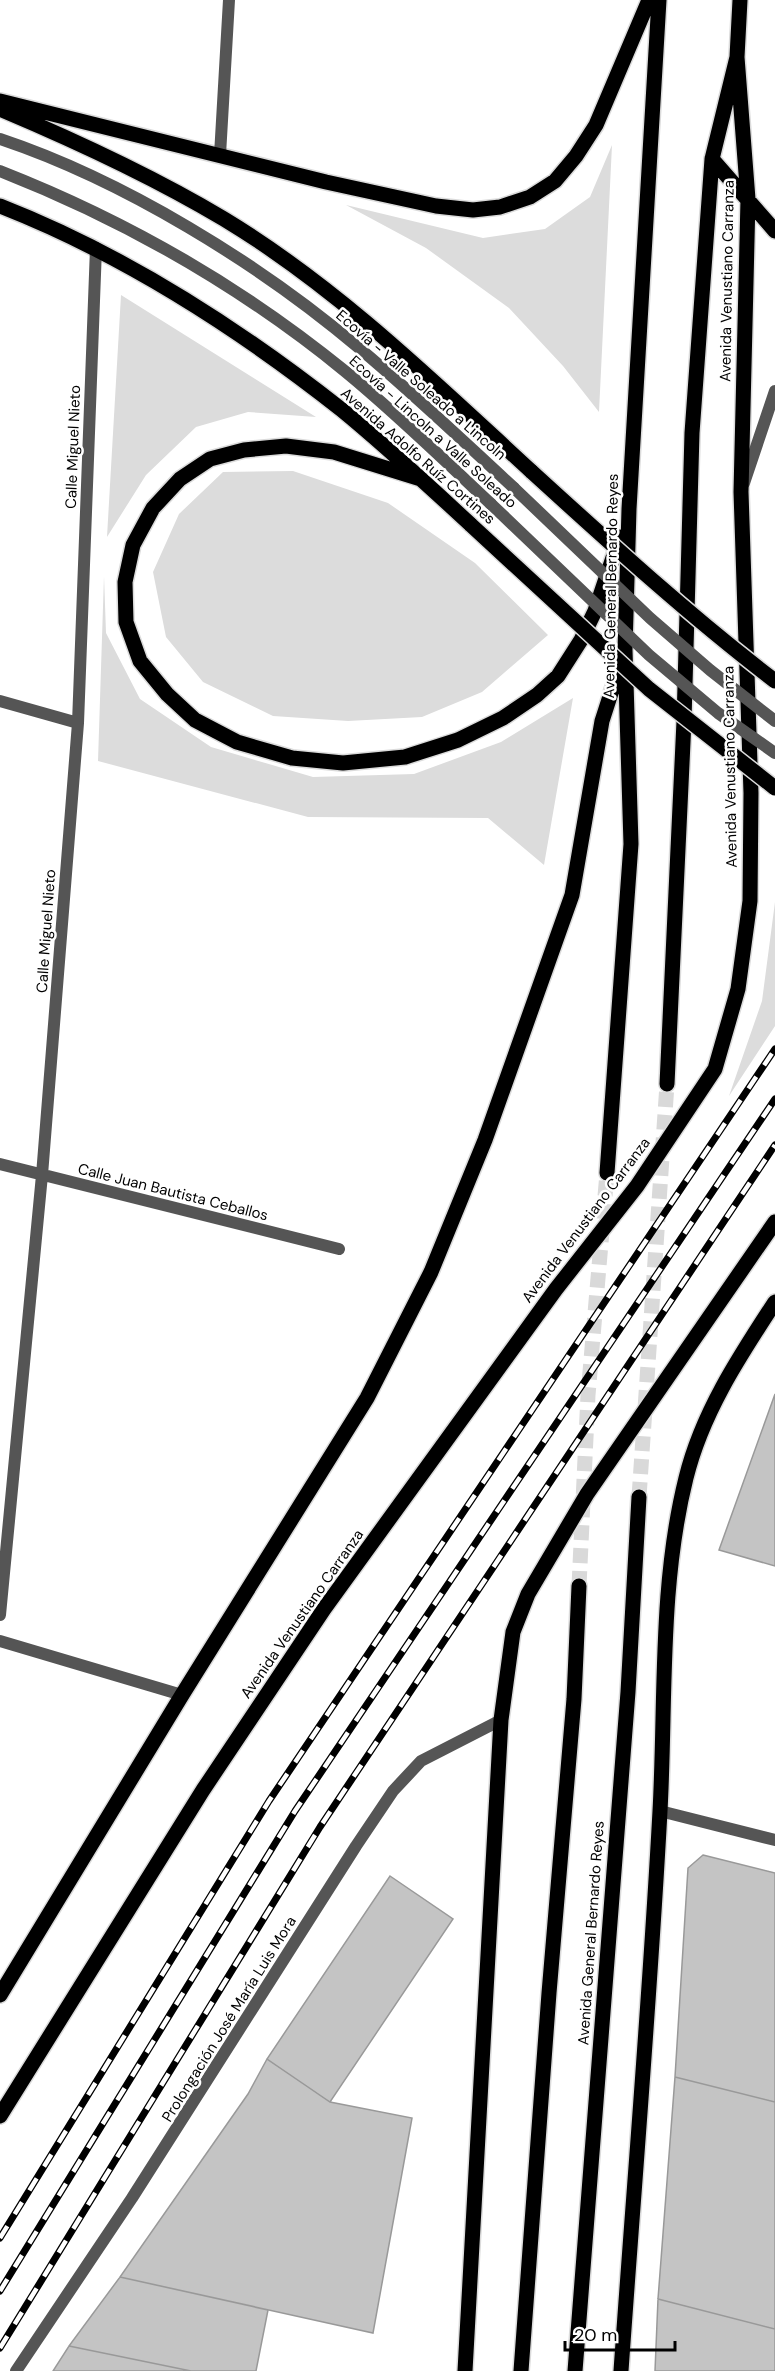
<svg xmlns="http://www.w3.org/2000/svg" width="775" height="2371" font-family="'DM Sans',sans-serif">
<rect width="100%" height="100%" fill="#fff"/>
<path fill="#dcdcdc" d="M612 145 599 412 563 366 509 308 426 248 346 205 483 238 545 229 590 197Z
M121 295 316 417 248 412 196 427 146 475 107 537Z
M293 471 388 503 475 563 548 635 482 692 422 717 348 721 273 716 203 682 166 637 153 572 179 514 223 472Z
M104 576 106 633 140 699 211 747 313 777 414 774 501 742 573 698 544 865 488 818 308 817 98 761Z
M775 831V1026L729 1096 762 1001 775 902Z"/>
<path fill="#c4c4c4" stroke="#999" stroke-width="1.5" d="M775 1394V1566L719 1550Z
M703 1855 775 1873V2102L675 2077 688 1868Z
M390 1876 453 1919 330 2102 267 2059Z
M267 2059 330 2102 412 2118 373 2333 120 2277 248 2094Z
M675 2077 775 2102V2329L658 2299Z
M120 2277 268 2310 256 2371H191L69 2346Z
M658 2299 775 2329V2371H655Z
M69 2346 191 2371H53Z"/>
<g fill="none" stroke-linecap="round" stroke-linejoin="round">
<path stroke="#d9d9d9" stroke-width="15" stroke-dasharray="15 8" stroke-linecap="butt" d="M639 1497 667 1084
M579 1586 588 1395 607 1173"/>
<g stroke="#dbdbdb" stroke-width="18">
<path id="primary" d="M0 101 326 182 436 206 473 210 500 207 530 197 555 181 576 156 596 125 649 0
M0 109C76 141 152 176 224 219 338 288 434 382 532 472
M712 159 775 231
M0 206C123 254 238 328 342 410 386 446 429 486 471 525
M421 479 334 452 286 446 244 450 210 459 180 479 153 508 133 545 125 582 126 622 140 661 167 694 195 720 237 742 292 758 343 763 405 757 458 740 503 718 537 695 558 676 581 640 595 611 620 537
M667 1084 684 721 692 433 712 159 737 57 740 0
M607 1173 631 844 625 650 629 509 659 0
M0 1995 182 1695 367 1398 431 1272 485 1140 572 895 602 721 625 650
M0 2116 203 1790 324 1609 556 1289 637 1186 715 1069 738 989 750 901 751 793 741 492 748 199 737 57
M465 2371 501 1720 513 1632 528 1594 587 1494 775 1222
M521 2371 549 1993 574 1699 579 1586
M575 2371 628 1692 639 1497
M621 2371C634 2185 650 1998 660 1811 666 1701 659 1586 686 1478 702 1413 739 1357 775 1302"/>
</g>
<path stroke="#555" stroke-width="12" d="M0 139C123 180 260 264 359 348 412 392 463 441 514 488
M0 171C125 220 242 287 346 372 396 413 443 459 491 504
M16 2371 132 2198 356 1846 393 1791 421 1761 501 1720"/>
<path stroke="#555" stroke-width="12" d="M220 155 229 0
M744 483 775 391
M0 701 78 723
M0 1164 339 1249
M0 1615 42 1175 78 723 96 248
M0 1641 182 1695
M660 1811 775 1840"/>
<use href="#primary" stroke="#000" stroke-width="15"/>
<g stroke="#000" stroke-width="7">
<path id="rail" d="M0 2238 269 1801 775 1049
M0 2291 295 1811 775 1099
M0 2348 320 1827 775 1145"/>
</g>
<use href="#rail" stroke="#fff" stroke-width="4.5" stroke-dasharray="14" stroke-linecap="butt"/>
<g stroke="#dbdbdb" stroke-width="18" stroke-linecap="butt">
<path id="primary-bridge" d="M532 472C611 544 690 616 775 681
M471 525 649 689 775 788"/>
</g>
<path stroke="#555" stroke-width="12" d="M514 488 650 618 710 670 775 721
M491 504 649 655 718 713 775 753"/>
<use href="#primary-bridge" stroke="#000" stroke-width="15"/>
</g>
<g text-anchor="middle" stroke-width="5" stroke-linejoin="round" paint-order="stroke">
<g font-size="15" fill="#000" stroke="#fff">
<text transform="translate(727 281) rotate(-89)" y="5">Avenida Venustiano Carranza</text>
<text transform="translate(421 385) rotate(41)" y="5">Ecovía - Valle Soleado a Lincoln</text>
<text transform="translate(433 432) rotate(42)" y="5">Ecovía - Lincoln a Valle Soleado</text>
<text transform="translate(73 447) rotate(-88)" y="5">Calle Miguel Nieto</text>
<text transform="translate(418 456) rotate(41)" y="5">Avenida Adolfo Ruíz Cortines</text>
<text transform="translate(611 586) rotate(-89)" y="5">Avenida General Bernardo Reyes</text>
<text transform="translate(730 767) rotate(-91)" y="5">Avenida Venustiano Carranza</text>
<text transform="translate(46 931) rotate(-86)" y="5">Calle Miguel Nieto</text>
<text transform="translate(173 1192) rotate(14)" y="5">Calle Juan Bautista Ceballos</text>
<text transform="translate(586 1220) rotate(-53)" y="5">Avenida Venustiano Carranza</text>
<text transform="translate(302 1614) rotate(-55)" y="5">Avenida Venustiano Carranza</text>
<text transform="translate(591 1933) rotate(-86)" y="5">Avenida General Bernardo Reyes</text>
<text transform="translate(229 2019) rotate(-58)" y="5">Prolongación José María Luis Mora</text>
</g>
</g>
<path d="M565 2341v9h110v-9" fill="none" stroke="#000000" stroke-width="3"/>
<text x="574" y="2341" font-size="18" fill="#000000" stroke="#ffffff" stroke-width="4.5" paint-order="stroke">20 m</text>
</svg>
